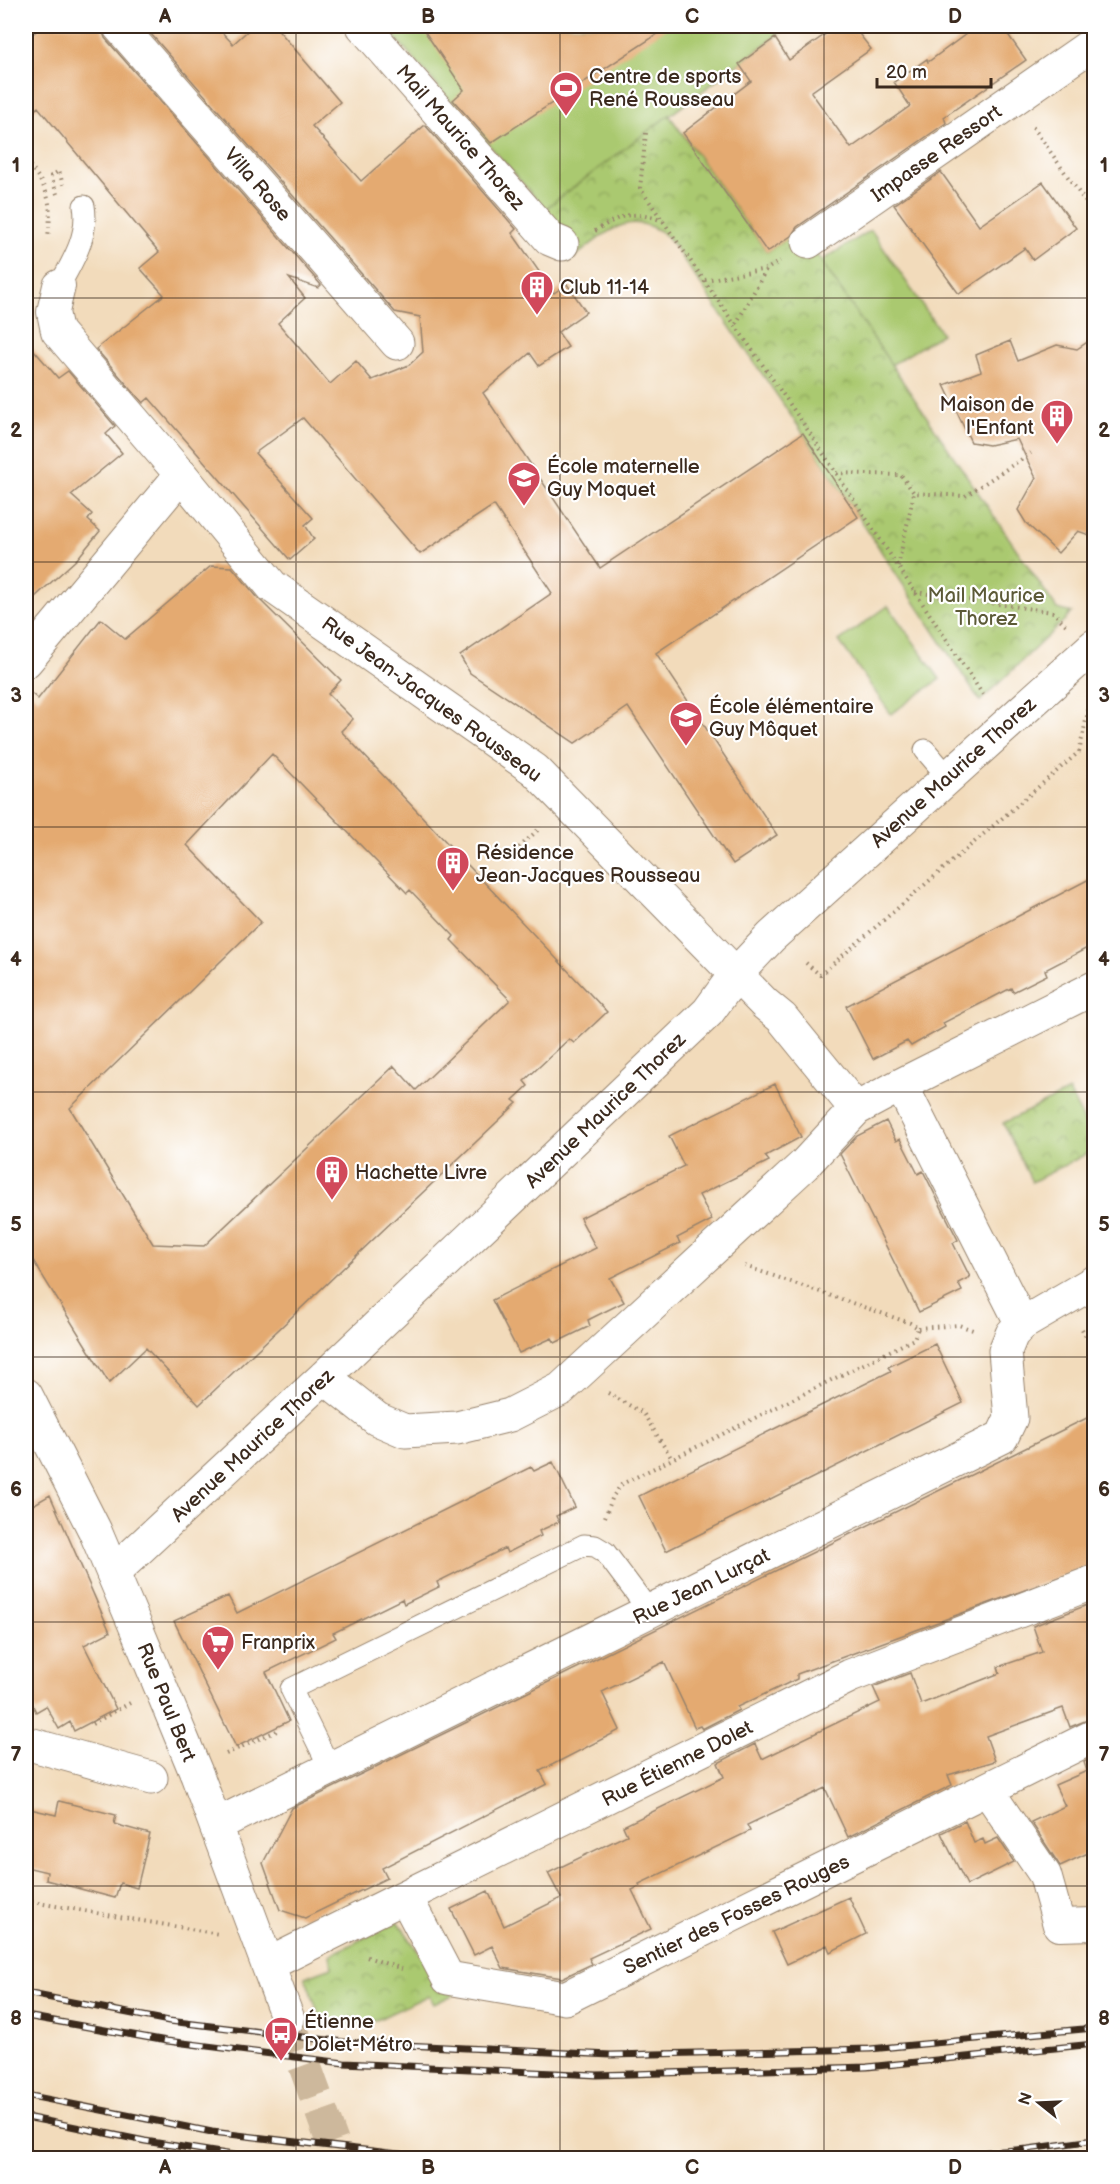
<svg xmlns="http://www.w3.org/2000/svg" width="1120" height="2184" font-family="'Balsamiq Sans',sans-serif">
<defs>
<pattern id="park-crowns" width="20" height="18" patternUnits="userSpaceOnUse" patternTransform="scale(1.5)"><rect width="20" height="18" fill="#aac970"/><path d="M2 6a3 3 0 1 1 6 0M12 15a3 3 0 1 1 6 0" fill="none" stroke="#8ca35b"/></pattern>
</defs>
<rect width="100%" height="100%" fill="#fff"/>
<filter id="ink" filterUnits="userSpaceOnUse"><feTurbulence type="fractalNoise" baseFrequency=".0167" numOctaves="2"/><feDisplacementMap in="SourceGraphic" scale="12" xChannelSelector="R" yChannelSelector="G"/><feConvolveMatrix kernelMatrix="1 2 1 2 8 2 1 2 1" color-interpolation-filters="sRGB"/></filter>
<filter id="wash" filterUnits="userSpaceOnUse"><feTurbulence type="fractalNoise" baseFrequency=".008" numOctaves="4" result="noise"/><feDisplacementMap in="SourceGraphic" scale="24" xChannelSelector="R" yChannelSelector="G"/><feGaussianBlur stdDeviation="1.35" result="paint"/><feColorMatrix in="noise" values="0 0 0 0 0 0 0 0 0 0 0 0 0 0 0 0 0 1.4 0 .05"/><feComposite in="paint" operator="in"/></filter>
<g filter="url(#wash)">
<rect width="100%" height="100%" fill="#f2dbbb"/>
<path fill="#aac970" stroke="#727a47" stroke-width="1.5" d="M385 26H789L545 209Z
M871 230 942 334 891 365 821 261Z
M888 606 940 679 891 714 839 641Z"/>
<path fill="url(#park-crowns)" stroke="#727a47" stroke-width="1.5" d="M669 115 767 252 800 230 1057 609 1072 613 980 701 803 433 668 237C627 204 603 237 568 262L545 209Z
M1069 1091 1094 1141V1150L1032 1182 1003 1123Z
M398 1921 440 1985 463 1990 434 2004 429 1995 364 2026 322 2022 305 1977 332 1967 330 1955Z"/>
<g id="blocks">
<path fill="#e4aa71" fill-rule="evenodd" d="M43 26H101L105 38 321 285 318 288 289 278 305 298 278 323 330 384 356 361 372 380 409 365 423 352 420 317 395 312 144 26H216L233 44 253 26H275L340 102 312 126 361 181 425 125 516 229 512 233 554 293 567 284 586 312 558 332 568 347 539 366 530 353 483 393 600 568 803 433 858 517 656 653 777 835 733 864 628 707 575 743 470 673 460 656 552 593 494 505 420 554 303 418 255 453 313 518 305 525 314 539 290 560 149 398 143 403 96 349 164 295 140 268 159 252 38 107 26 118V39Z
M421 26H670L491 143 453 100 464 90Z
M837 26H853L871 49 811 92 851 148 910 106 894 82 927 59 928 62 977 26H1002L1026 60 944 117 946 123 797 227 791 236 767 252 683 133 751 81 739 64 775 38 789 60Z
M941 172 979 226 1043 182 1076 228 1033 260 1025 248 959 294 894 205Z
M1095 337V537L1078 531 1058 553 1026 523 1018 510 1036 478 1017 439 989 445 971 442 944 385 981 371 976 355 1010 341 1018 361 1057 345 1077 349Z
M26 341 58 378 68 371 115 426 106 434 122 453 71 495 92 514 88 520 100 531 77 559 26 605Z
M211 566 232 567 258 598 341 680 328 694 353 719 341 731 607 1012 574 1043 569 1039 524 1081 528 1086 513 1100 517 1103 199 1405 146 1348 109 1383 26 1249V689L38 699 101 619 125 639ZM272 754 407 893 410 890 454 936 451 940 510 1000 416 1090 394 1066 204 1246 153 1244 70 1108 261 922 187 845Z
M1095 876V944L1045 970 1047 975 1013 992 1011 988 943 1023 945 1027 911 1046 907 1041 873 1059 846 1006Z
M775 1084 801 1137 765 1156 769 1161 699 1195 712 1220 677 1238 680 1243 610 1278 624 1302 588 1320 590 1326 555 1343 552 1338 519 1353 492 1300 596 1248 580 1218 684 1166 669 1136Z
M886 1121 896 1141 900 1139 918 1174 923 1171 958 1240 953 1243 970 1277 958 1283 962 1291 919 1312 840 1154 857 1136Z
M935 1344 963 1403 666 1551 639 1496 891 1371 888 1367Z
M1095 1414V1564L797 1674V1679L737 1707 739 1710 702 1729 700 1726 695 1728 664 1662 602 1692 620 1730 540 1771 547 1784 382 1868 387 1878 305 1918 280 1910 263 1863 292 1808Z
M553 1462 575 1507 556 1516 559 1522 539 1531 541 1536 507 1553 505 1548 437 1582 439 1587 404 1604 402 1599 333 1633 336 1638 266 1672 289 1721 236 1747 174 1621 228 1596 237 1613 531 1467 534 1471Z
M50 1495 110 1632 84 1645 116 1709 74 1731 70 1722 59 1729 46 1706 36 1712 26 1691V1509Z
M1095 1602V1717L1070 1727 1063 1708 986 1736 995 1761 948 1775 952 1785 848 1837 825 1788 747 1825 750 1831 639 1884 640 1886 632 1890 651 1929 589 1958 592 1964 562 1978 503 1968 492 1946 474 1955 451 1909 488 1891 504 1926 561 1898 548 1873 627 1835 623 1826 724 1777 718 1763 755 1744 762 1759 880 1702 873 1687 910 1673 921 1704 1000 1673 998 1667 1042 1652 1033 1626Z
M1095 1757V1867L1088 1853 1060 1866 1031 1822 1065 1806 1055 1785 1087 1771 1084 1762Z
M59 1801 116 1815 114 1824 150 1834 137 1888 120 1883 115 1898 46 1880 47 1872 26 1867V1808L56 1815Z
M965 1821 974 1843 983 1839 985 1844 998 1838 1014 1862 967 1885 941 1833Z
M849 1897 866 1934 830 1952 827 1945 787 1964 772 1932Z"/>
</g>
</g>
<g filter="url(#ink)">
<use href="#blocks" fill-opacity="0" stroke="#96826c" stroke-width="1.5"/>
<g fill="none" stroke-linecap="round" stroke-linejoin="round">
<path stroke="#cdb89c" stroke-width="33" stroke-dasharray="33 16" stroke-linecap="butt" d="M288 2019 338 2158"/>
<g stroke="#96826c" stroke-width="23">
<path id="service" d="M59 286C73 261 89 235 84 206
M925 750 948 777
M331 1770 291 1689 584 1545 595 1546 605 1552 650 1612"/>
</g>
<g stroke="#96826c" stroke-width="34">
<path id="pedestrian" d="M59 286 53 312 57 331 181 475
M988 1791 1045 1875 1059 1925 1094 1924"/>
</g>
<g stroke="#96826c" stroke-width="35">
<path id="minor" d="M119 26 397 343
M363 26 550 239 562 244
M808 242 1094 43
M26 661 181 475 272 586 535 770 765 1004 782 1018 856 1109 901 1085 1022 1324
M901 1085 1094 988
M324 1377 377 1419 405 1431 457 1428 510 1415 561 1389 804 1165 856 1109
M113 1573 324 1377 708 1012 735 975 771 937 1094 646
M26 1743 151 1778
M216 1825 1002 1437 1011 1418 1005 1351 1012 1334 1022 1324 1094 1282
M406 1898 448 1978 565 1998 1094 1736
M269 1964 850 1676 1094 1582"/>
</g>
<g stroke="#96826c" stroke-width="35">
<path id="tertiary" d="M26 1395 95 1531 140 1637 197 1775 288 2019"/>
</g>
<path stroke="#96826c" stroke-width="4" stroke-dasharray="1.5 4.5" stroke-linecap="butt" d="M1033 127 1094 214
M646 133 640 188 807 429 985 698
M26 161C48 188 53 201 48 236
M57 194 51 176 59 171 63 185
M595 231C623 214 631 210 663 221
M26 254 35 260
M705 280 767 269 780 261
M736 324 766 270
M836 473 901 475 914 493
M898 566 914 493 965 496 1031 453
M915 592 1053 612 1066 625
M506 860 541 827
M806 963 820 975 1079 752 1091 698
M918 1328 959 1325 976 1331
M1082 1329 1094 1352
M608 1393 643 1413 672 1459
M605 1517 613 1496 622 1484 914 1339 918 1328 910 1323 745 1266
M92 1724 130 1703
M226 1754 279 1730
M26 1901 219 1934
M367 1957 402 1969"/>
<use href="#service" stroke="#fff" stroke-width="21"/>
<use href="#pedestrian" stroke="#fff" stroke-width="32"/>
<use href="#minor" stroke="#fff" stroke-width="33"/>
<use href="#tertiary" stroke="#fff" stroke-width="33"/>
<g stroke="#3b2a1e" stroke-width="7">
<path id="rail" d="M26 1993 169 2021 344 2042 611 2055 870 2049 1094 2028
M26 2016 167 2041 344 2063 597 2075 867 2067 1094 2044
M26 2095 212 2132 432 2158
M26 2117 145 2141 252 2158
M26 2152 52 2158
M914 2158 1028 2149 1094 2140"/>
</g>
<use href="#rail" stroke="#fff" stroke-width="4.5" stroke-dasharray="14" stroke-linecap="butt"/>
</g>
</g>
<path fill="none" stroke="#3b2a1e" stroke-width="1.5" stroke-opacity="0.55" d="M296 26V2158M560 26V2158M824 26V2158M26 298H1094M26 562H1094M26 827H1094M26 1092H1094M26 1357H1094M26 1622H1094M26 1886H1094"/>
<defs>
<g id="stadium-pin" transform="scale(1.725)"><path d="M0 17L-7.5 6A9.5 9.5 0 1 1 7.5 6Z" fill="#d1495b" stroke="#fff"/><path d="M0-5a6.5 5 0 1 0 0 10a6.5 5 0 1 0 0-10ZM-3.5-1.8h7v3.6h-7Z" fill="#fff"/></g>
<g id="building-pin" transform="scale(1.725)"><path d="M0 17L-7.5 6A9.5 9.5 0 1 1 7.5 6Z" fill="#d1495b" stroke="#fff"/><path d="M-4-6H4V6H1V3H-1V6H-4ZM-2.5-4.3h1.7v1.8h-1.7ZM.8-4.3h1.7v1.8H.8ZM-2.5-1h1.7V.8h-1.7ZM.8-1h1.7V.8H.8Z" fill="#fff"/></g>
<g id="school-pin" transform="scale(1.725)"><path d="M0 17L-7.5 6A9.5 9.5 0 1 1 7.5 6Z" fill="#d1495b" stroke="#fff"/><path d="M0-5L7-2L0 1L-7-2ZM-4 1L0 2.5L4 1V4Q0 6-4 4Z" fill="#fff"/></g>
<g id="supermarket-pin" transform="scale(1.725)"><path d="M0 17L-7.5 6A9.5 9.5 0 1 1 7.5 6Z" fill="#d1495b" stroke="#fff"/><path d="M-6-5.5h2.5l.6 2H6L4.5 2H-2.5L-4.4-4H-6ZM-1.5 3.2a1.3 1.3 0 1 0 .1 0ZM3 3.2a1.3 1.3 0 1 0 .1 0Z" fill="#fff"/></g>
<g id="bus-pin" transform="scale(1.725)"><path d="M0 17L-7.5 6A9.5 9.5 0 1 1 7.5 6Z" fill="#d1495b" stroke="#fff"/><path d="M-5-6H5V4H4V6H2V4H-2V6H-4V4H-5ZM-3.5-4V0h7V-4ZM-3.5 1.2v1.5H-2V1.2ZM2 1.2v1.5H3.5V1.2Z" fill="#fff"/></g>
</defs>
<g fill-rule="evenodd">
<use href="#stadium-pin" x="566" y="88"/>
<use href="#building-pin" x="537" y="287"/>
<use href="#building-pin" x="1057" y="416"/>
<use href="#school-pin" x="524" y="478"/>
<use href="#school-pin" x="686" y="718"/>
<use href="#building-pin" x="453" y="863"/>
<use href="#building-pin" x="332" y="1172"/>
<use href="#supermarket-pin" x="218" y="1642"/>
<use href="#bus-pin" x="281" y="2033"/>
</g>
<g text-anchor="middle" stroke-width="4.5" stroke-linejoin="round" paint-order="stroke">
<g font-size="20" fill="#3b2a1e" stroke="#fff" text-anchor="start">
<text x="589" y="83">Centre de sports<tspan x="589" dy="23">René Rousseau</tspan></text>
<text x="560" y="294">Club 11-14</text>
<text x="1034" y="411" text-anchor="end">Maison de<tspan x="1034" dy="23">l'Enfant</tspan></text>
<text x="547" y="473">École maternelle<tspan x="547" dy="23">Guy Moquet</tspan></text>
<text x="709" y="713">École élémentaire<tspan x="709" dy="23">Guy Môquet</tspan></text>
<text x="476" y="859">Résidence<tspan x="476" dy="23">Jean-Jacques Rousseau</tspan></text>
<text x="355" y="1179">Hachette Livre</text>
<text x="241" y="1649">Franprix</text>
<text x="304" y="2028">Étienne<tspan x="304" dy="23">Dolet-Métro</tspan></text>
</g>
<g font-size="20" fill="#3b2a1e" stroke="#fff">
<text transform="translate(461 137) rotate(49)" y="7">Mail Maurice Thorez</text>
<text transform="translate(936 153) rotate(-35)" y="7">Impasse Ressort</text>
<text transform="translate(258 184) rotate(49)" y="7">Villa Rose</text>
<text transform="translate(432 699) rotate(36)" y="7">Rue Jean-Jacques Rousseau</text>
<text transform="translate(953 772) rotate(-42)" y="7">Avenue Maurice Thorez</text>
<text transform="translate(605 1110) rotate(-44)" y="7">Avenue Maurice Thorez</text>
<text transform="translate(252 1445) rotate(-43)" y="7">Avenue Maurice Thorez</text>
<text transform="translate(701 1586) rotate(-26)" y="7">Rue Jean Lurçat</text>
<text transform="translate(167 1702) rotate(68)" y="7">Rue Paul Bert</text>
<text transform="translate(677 1763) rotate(-27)" y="7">Rue Étienne Dolet</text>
<text transform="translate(736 1914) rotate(-26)" y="7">Sentier des Fosses Rouges</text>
</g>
<g font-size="20" fill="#5c5a37" stroke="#fff">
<text x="986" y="602">Mail Maurice<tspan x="986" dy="23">Thorez</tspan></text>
</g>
</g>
<rect width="1120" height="2184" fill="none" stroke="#fff" stroke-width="66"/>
<g transform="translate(1039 2103) rotate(288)" stroke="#ffffff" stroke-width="4.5" paint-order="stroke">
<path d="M0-4.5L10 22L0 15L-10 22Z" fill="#3b2a1e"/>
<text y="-9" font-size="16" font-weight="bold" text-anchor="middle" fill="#3b2a1e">N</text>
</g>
<path d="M877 78v9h114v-9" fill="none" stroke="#3b2a1e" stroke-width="3"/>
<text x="886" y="78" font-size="18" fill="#3b2a1e" stroke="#ffffff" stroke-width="4.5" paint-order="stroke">20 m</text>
<rect x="33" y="33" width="1054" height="2118" fill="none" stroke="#3b2a1e" stroke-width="2"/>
<g font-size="20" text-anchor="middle" font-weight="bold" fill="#3b2a1e">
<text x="165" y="23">A</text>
<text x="428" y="23">B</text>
<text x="692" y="23">C</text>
<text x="955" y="23">D</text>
<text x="16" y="172">1</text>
<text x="1104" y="172">1</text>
<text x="16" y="437">2</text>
<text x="1104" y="437">2</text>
<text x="16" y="702">3</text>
<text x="1104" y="702">3</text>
<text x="16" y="966">4</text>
<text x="1104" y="966">4</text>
<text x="16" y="1231">5</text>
<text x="1104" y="1231">5</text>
<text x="16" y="1496">6</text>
<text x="1104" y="1496">6</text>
<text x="16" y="1761">7</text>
<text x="1104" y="1761">7</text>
<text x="16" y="2025">8</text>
<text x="1104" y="2025">8</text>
<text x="165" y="2174">A</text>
<text x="428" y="2174">B</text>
<text x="692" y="2174">C</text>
<text x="955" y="2174">D</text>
</g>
</svg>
